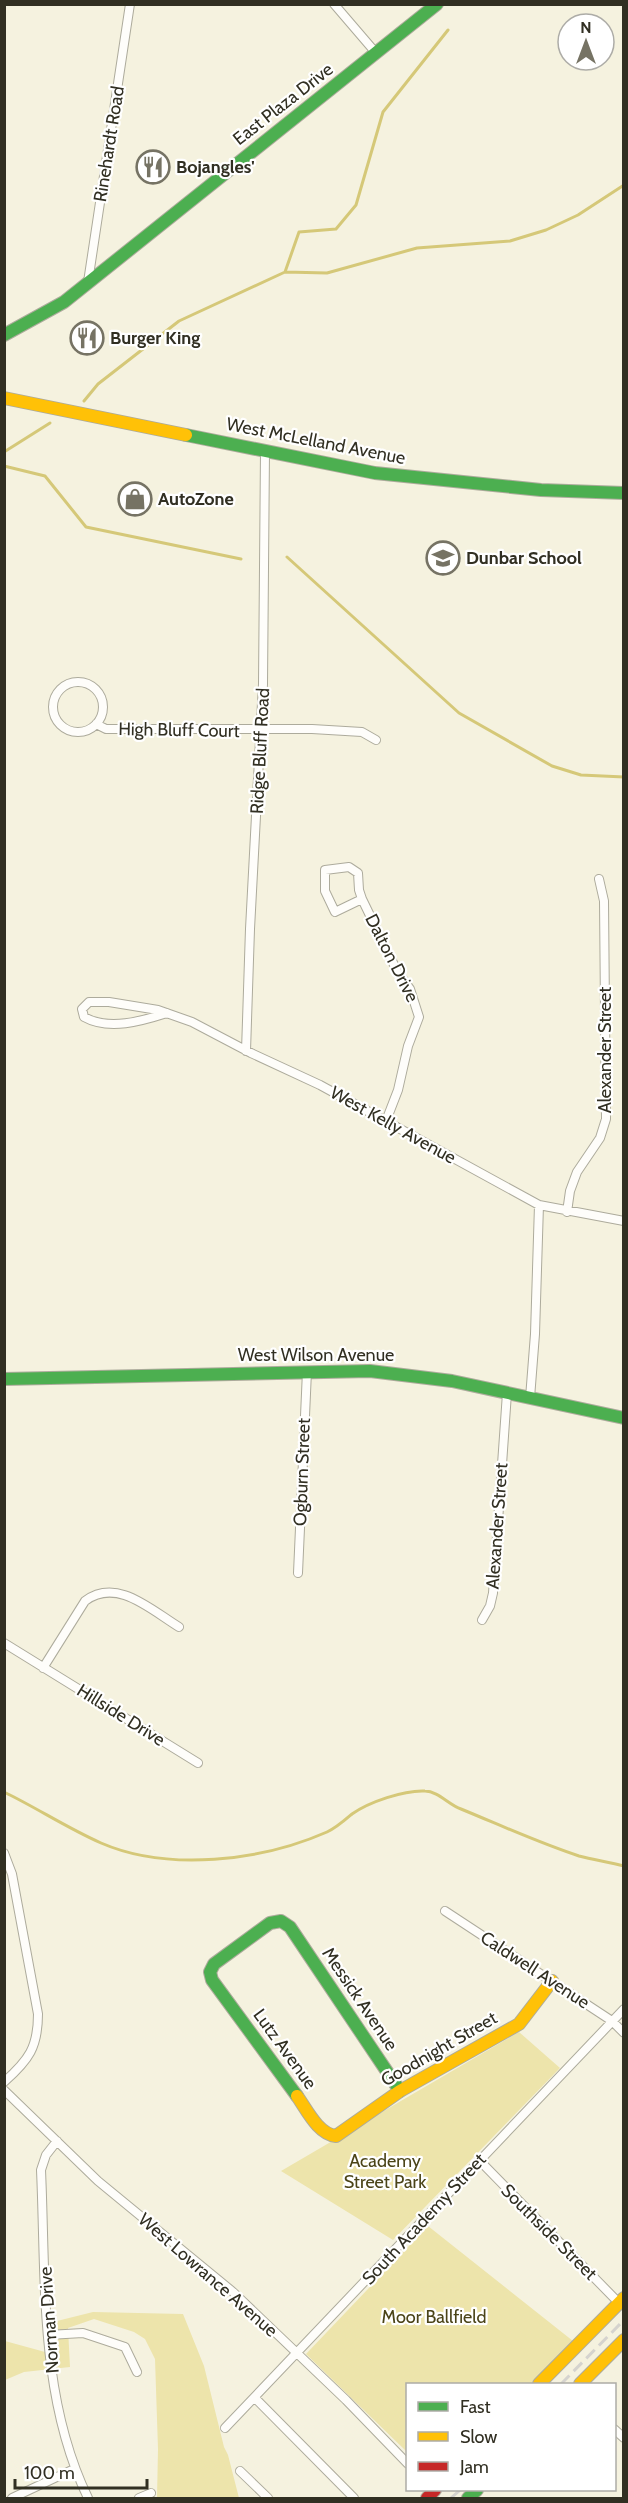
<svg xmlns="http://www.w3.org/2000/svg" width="628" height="2503" font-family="Cabin,sans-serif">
<rect width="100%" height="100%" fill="#f5f2df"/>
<path fill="#ede4ab" d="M519 2032 560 2068 393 2240 281 2171Z
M428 2226 573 2341 531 2384H408L407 2452 306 2354Z
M93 2312 183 2314 204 2366 224 2447 228 2455 239 2498H157L158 2449 155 2359 145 2339 134 2332 94 2319 68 2328 70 2367 24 2372 5 2380V2341L56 2355 57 2321Z"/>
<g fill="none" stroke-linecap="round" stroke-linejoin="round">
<path stroke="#d5c878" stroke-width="3" d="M285 272 299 232 336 229 356 205 383 112 448 30
M84 401 98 384 179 321 285 272 327 273 417 248 510 241 546 230 578 215 624 185
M4 452 50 423
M4 466 45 476 86 527 241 559
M287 557 459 713 552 766 581 775 624 777
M4 1792C37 1808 67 1828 101 1843 168 1872 261 1861 327 1832 336 1828 345 1820 352 1814 369 1802 404 1790 425 1791 438 1791 449 1805 461 1809 500 1825 539 1843 579 1856 594 1860 609 1862 624 1866"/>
<g stroke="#adab9c" stroke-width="10">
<path id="street" d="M334 4 376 53
M88 282 130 4
M53 707a25 25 0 1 1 50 0a25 25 0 1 1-50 0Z
M96 724 106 729H312L362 732 376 740
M349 867 358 873 359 890 362 899 335 912 325 891V870Z
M362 899 397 971 410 989 419 1017 408 1046 398 1090 386 1121
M167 1013C142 1021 109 1031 84 1017L82 1009 89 1002H109L158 1010 192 1022 251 1053 320 1085 539 1205 624 1221
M246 1051 250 929 263 684 265 451
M567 1212 570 1191 577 1172 600 1138 606 1119 604 901 599 879
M530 1398 535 1334 539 1205
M298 1573 307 1371
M482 1620 490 1606 493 1593 507 1393
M4 1643 198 1763
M43 1668 85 1601C117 1577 151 1610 179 1627
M4 1853 12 1874 38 2014C38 2047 29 2060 4 2082
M445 1911 612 2021 624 2033
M4 2090 98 2181 233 2292 346 2400 408 2464
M57 2141 46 2155 41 2170C46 2281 39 2397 88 2498
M479 2160 619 2303
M48 2335 83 2333 125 2347 137 2372
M255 2398 354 2498
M225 2428 624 2009
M614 2429 624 2438
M240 2471 268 2498
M12 2498 74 2469
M139 2498 151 2493"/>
</g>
<g stroke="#adab9c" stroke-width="14">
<path id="fast" d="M4 335 64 302 437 4
M186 435 375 473 541 490 624 493
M4 1379 370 1371 452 1381 624 1418
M297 2096 212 1980 210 1972 214 1964 270 1923 281 1921 290 1927 400 2091
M468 2498 477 2490"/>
</g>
<g stroke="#adab9c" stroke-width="14">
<path id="slow" d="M4 398 186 435
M297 2096C307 2110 318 2134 336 2136L400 2091 519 2024 552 1981
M539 2384 624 2298
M580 2384 624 2340"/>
</g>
<g stroke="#adab9c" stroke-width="14">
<path id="jam" d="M427 2498 435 2490"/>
</g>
<use href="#street" stroke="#fefdfa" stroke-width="8"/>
<use href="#fast" stroke="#4caf50" stroke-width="12"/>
<use href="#slow" stroke="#ffc107" stroke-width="12"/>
<use href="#jam" stroke="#c62828" stroke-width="12"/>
<path stroke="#d5d3ce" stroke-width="3" stroke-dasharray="12 6" stroke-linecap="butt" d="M561 2384 624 2320
M451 2498 460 2490"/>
</g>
<defs>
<g id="restaurant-ring" transform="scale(1.725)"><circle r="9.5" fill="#fff" stroke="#767364" stroke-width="1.5"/><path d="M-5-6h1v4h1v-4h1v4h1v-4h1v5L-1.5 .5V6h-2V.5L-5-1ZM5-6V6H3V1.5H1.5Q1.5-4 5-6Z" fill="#767364"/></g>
<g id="shop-ring" transform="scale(1.725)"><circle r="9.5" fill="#fff" stroke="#767364" stroke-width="1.5"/><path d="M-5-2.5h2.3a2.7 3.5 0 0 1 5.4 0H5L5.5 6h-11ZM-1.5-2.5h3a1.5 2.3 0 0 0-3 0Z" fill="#767364"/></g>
<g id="school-ring" transform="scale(1.725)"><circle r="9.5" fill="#fff" stroke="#767364" stroke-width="1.5"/><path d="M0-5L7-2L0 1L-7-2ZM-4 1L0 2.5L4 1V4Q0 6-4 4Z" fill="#767364"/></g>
</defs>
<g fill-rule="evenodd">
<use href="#restaurant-ring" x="153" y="167"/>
<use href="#restaurant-ring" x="87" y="338"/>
<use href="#shop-ring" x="135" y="499"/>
<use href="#school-ring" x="443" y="558"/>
</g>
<g text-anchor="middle" stroke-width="4.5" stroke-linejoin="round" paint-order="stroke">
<g font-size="18" fill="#312f22" stroke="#fff">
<text transform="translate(283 104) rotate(-38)" y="6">East Plaza Drive</text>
<text transform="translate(109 144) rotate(-81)" y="6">Rinehardt Road</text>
<text transform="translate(316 441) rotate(11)" y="6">West McLelland Avenue</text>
<text transform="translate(179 730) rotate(1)" y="6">High Bluff Court</text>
<text transform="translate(260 751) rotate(-87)" y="6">Ridge Bluff Road</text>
<text transform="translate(392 958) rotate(63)" y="6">Dalton Drive</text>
<text transform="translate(605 1050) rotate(-90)" y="6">Alexander Street</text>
<text transform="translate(393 1125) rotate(29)" y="6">West Kelly Avenue</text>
<text x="316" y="1361">West Wilson Avenue</text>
<text transform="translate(302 1472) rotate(-88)" y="6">Ogburn Street</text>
<text transform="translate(497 1526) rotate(-86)" y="6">Alexander Street</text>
<text transform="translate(121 1715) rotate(32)" y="6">Hillside Drive</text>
<text transform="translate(535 1970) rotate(33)" y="6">Caldwell Avenue</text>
<text transform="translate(360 1999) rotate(56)" y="6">Messick Avenue</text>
<text transform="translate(285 2049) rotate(54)" y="6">Lutz Avenue</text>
<text transform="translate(439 2049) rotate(-30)" y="6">Goodnight Street</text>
<text transform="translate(424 2219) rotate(-47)" y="6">South Academy Street</text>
<text transform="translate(549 2232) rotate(45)" y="6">Southside Street</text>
<text transform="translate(208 2275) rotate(41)" y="6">West Lowrance Avenue</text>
<text transform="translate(49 2320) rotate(-94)" y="6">Norman Drive</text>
</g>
<g font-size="18" font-weight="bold" fill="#312f22" stroke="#fff" text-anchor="start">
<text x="176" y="173">Bojangles'</text>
<text x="110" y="344">Burger King</text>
<text x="158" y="505">AutoZone</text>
<text x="466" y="564">Dunbar School</text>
</g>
<g font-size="18" fill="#4b4418" stroke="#fff">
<text x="385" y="2167">Academy<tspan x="385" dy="21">Street Park</tspan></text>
<text x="434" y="2323">Moor Ballfield</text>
</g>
</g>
<rect width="628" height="2503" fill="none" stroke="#312f22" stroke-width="12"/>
<rect x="406" y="2383" width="210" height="108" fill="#ffffff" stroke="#adaca7" stroke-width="1.5"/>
<rect x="418" y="2402" width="30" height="9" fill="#4caf50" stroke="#adaca7" stroke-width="1.5"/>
<text x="460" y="2413" font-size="18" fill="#312f22">Fast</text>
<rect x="418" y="2432" width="30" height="9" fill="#ffc107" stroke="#adaca7" stroke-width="1.5"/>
<text x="460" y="2443" font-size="18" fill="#312f22">Slow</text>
<rect x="418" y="2462" width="30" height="9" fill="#c62828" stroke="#adaca7" stroke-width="1.5"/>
<text x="460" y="2473" font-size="18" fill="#312f22">Jam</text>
<g transform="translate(586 42)"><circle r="28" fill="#ffffff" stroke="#adaca7" stroke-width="1.5"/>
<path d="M0-4.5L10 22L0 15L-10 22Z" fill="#767364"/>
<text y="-9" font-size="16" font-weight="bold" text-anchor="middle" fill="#312f22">N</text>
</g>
<path d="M15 2479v9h132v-9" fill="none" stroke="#312f22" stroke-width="3"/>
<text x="24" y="2479" font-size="18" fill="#312f22" stroke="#ffffff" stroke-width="4.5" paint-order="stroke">100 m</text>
</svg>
